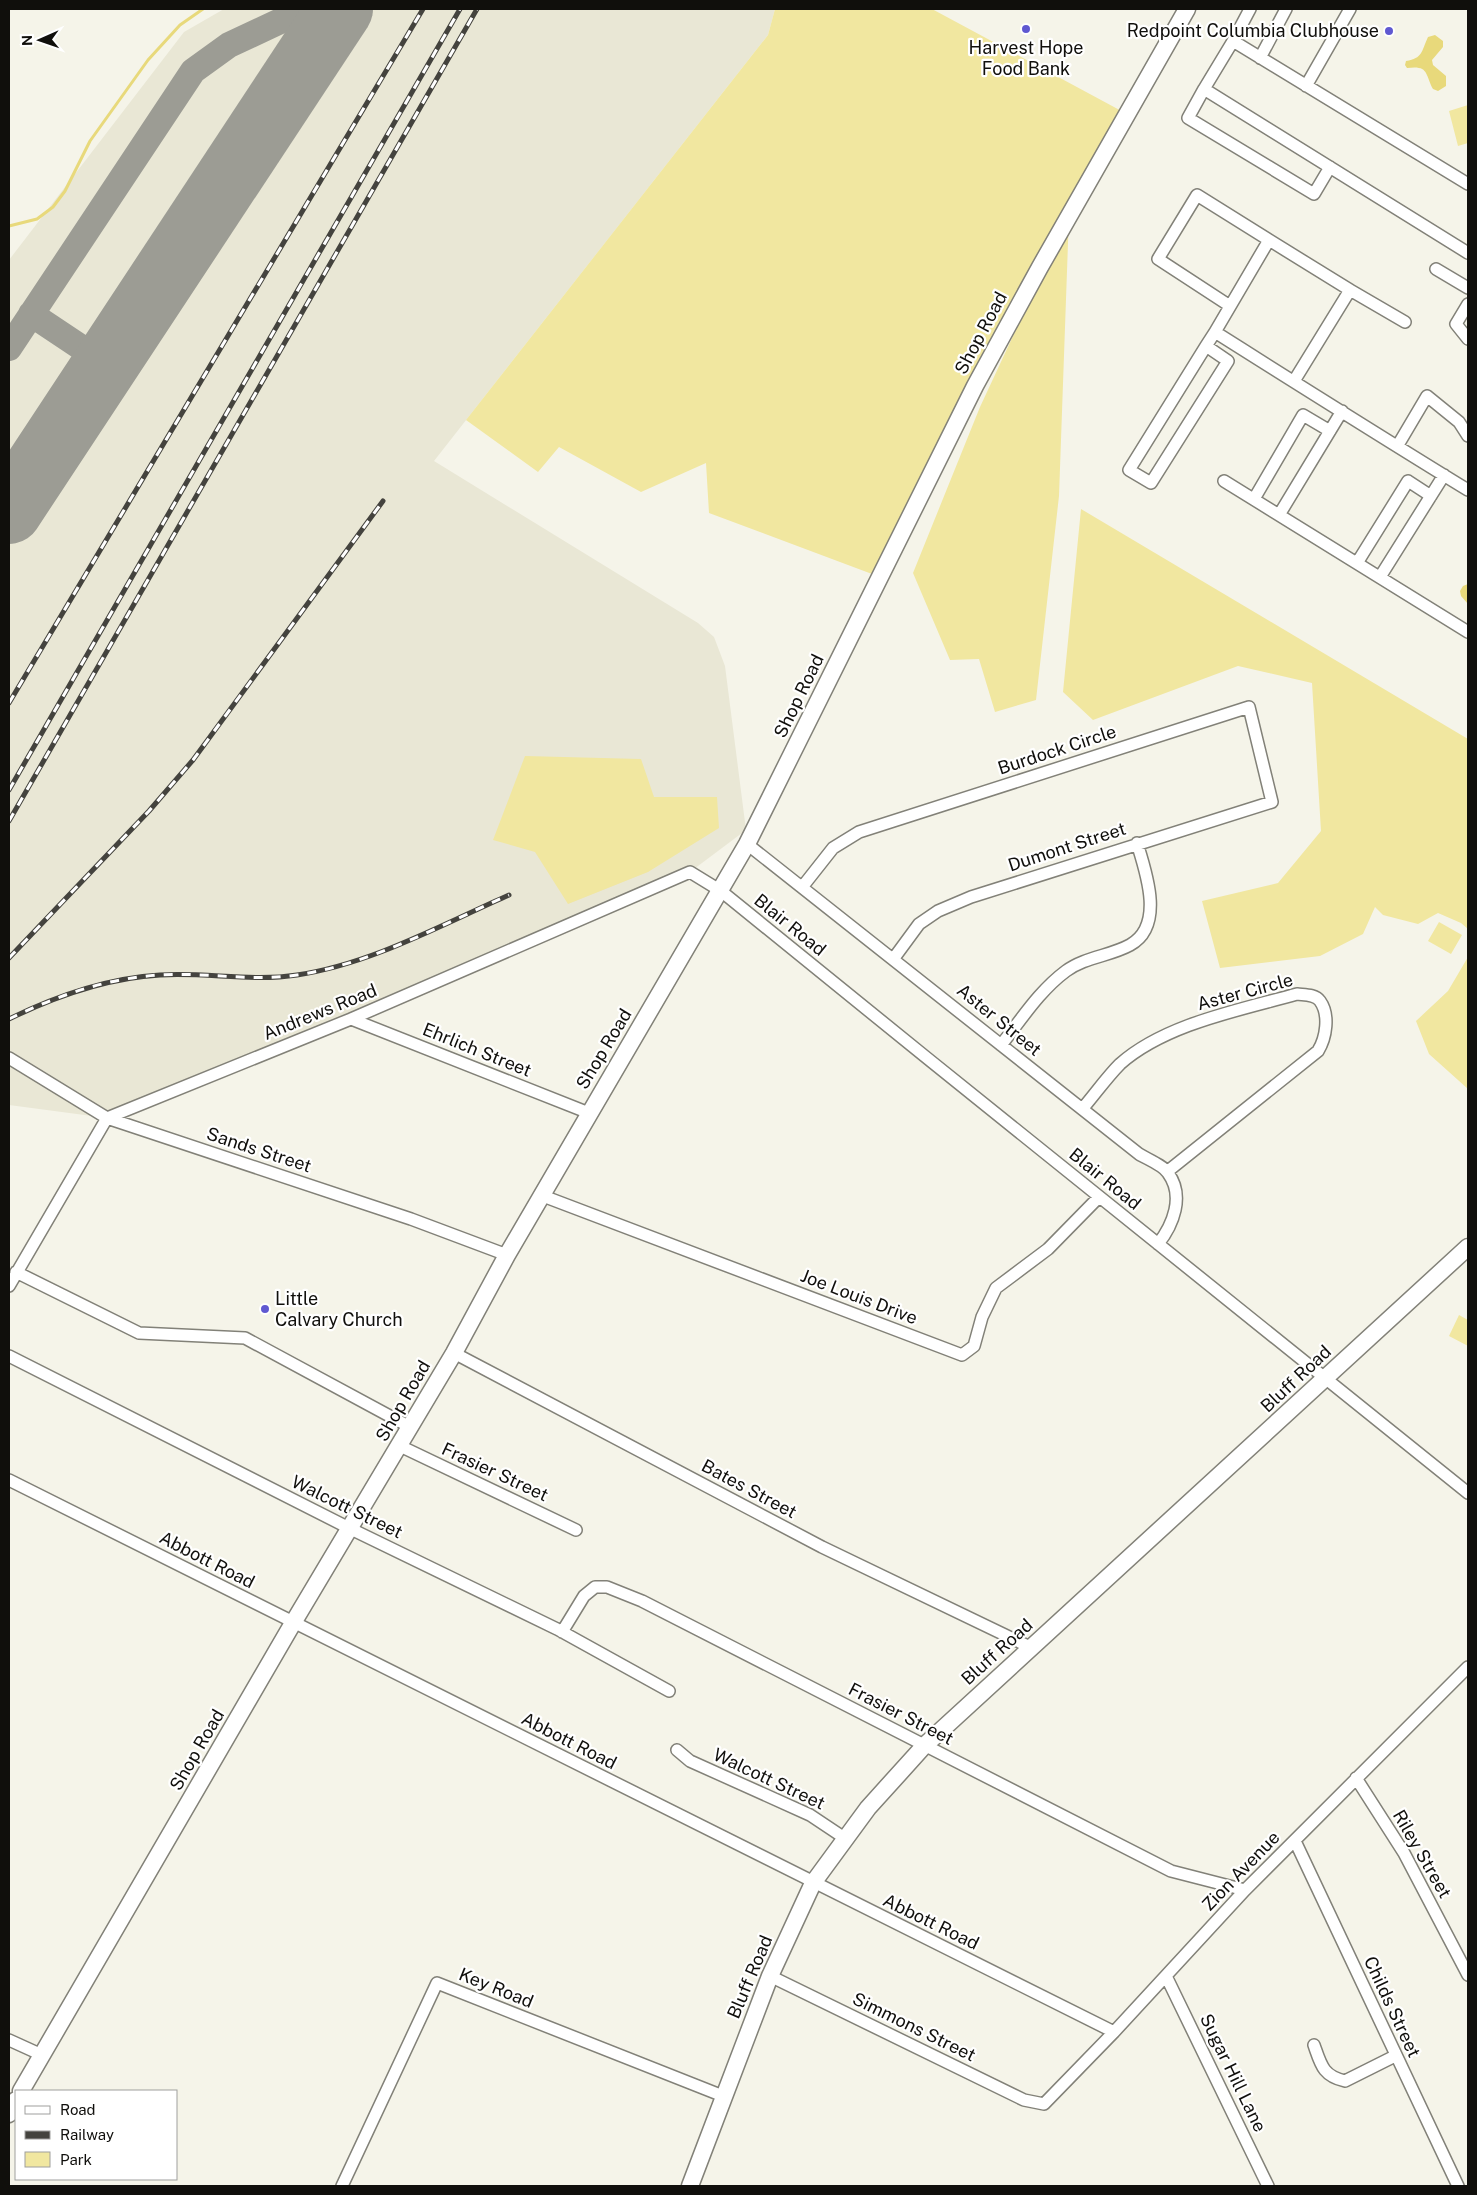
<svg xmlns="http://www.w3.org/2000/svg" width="1477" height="2195" font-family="'Public Sans',sans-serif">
<rect width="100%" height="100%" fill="#f5f4e9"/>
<path fill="#e9e7d5" d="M224 9H775L768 35 434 461 698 623 714 637 725 666 746 830 690 872 107 1118 9 1105V260L184 32Z"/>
<path fill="#f1e7a0" d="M775 9H932L1127 114 1069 215 1059 496 1036 700 995 712 979 659 950 660 913 573 980 407 1065 224 880 577 709 513 706 463 641 492 559 447 538 472 466 420 768 35Z
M1468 105V143L1458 146 1449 111Z
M1081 509 1468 739V929L1461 923 1438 913 1418 924 1383 915 1375 907 1363 934 1320 956 1220 968 1202 901 1278 883 1321 831 1312 683 1238 666 1093 720 1063 692Z
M525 756 641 759 654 797H717L719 828 648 872 568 904 535 852 493 840Z
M1439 922 1462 935 1451 954 1428 941Z
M1468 957V1089L1429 1054 1416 1021 1448 991Z
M1459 1315 1468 1320V1346L1449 1336Z"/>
<path fill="#e8d97b" d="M1435 35 1443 41V47L1432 60 1433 65 1446 76V86L1438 91 1433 89C1425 74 1429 65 1407 68L1405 65 1406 61C1423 58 1421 52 1428 37Z
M1468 584V604L1461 596 1460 591 1463 586Z"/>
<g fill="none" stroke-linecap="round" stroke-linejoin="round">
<path stroke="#e8d97b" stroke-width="3" d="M9 226 37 219 53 207 65 191 90 141 148 60 180 25 203 9"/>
<path stroke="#9c9c94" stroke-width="26" d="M31 314 106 364
M9 348 193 71 229 45 293 15H302L327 30"/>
<path stroke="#9c9c94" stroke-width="66" d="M9 511 340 9"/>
<g stroke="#828178" stroke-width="14">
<path id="street" d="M1233 41 1250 9
M1260 58 1286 9
M1306 86 1350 9
M1204 89 1188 118 1314 194 1330 167
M1468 184 1233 41 1204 89 1468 253
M1436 269 1468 288
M1350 290 1405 322
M1468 304 1456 324 1468 339
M1230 306 1158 259 1197 195 1269 240
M1206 346 1228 361 1151 483 1129 470 1206 346 1215 332
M1294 381 1350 290 1269 240 1215 332C1299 385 1383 438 1468 490
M1398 445 1427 396 1459 422 1468 436
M1224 481 1468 632
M1254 499 1303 415 1330 431
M1279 515 1342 411
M1357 563 1408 481 1431 496
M1380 577 1444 475
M747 844 1139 1154C1147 1159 1163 1165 1168 1173 1185 1196 1173 1225 1158 1244
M803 886 833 848 859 832 1249 707 1272 802 971 897 938 911 919 924 894 958
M351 1019 589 1113
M1001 1045C1021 1020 1039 991 1066 971 1085 957 1110 956 1130 945 1165 926 1146 872 1137 843
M9 1058 107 1118 411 1219 507 1255
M1083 1108C1095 1094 1107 1077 1120 1064 1165 1024 1240 1010 1297 994 1304 995 1315 994 1320 1001 1330 1015 1326 1038 1318 1051L1168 1171
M543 1196 962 1355 974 1346 982 1317 996 1288 1048 1249 1099 1197
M16 1272 139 1333 245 1338 410 1427
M9 1286 107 1118 351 1019 690 872 721 891C969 1093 1219 1293 1468 1493
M454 1353 822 1547 1032 1648
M9 1356 351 1529 557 1629 669 1691
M400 1446 576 1530
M9 1480 1114 2032
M562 1632 584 1596 595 1587H607L642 1601 1171 1871 1245 1890
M677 1750 690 1761 810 1815 846 1839
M1356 1778 1404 1853 1468 1975
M1295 1841 1458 2186
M770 1976 1024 2100 1044 2104 1114 2032 1245 1890 1468 1667
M1166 1976 1268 2186
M9 2040 42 2055
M1314 2045C1321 2065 1323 2076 1345 2081L1395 2056
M342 2186 437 1983 723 2096"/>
</g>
<g stroke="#828178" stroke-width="19">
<path id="secondary" d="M21 2091 293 1623 454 1353 507 1255 747 844 975 386 1040 267 1187 9
M9 2114 16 2100
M690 2186 770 1976 813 1883 868 1808 924 1746 1468 1247"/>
</g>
<use href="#street" stroke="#fff" stroke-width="11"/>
<use href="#secondary" stroke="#fff" stroke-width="16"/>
<g stroke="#44433e" stroke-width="5">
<path id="rail" d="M9 703 423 9
M9 790 460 9
M9 821 477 9
M9 958 149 811 193 760 383 501
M9 1019C56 996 107 978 160 975 206 972 252 982 297 975 371 964 441 925 509 895"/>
</g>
<use href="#rail" stroke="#fff" stroke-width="3" stroke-dasharray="9" stroke-linecap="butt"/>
</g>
<g fill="#5f58d1" stroke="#fff" stroke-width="2">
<circle cx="1026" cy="29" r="5"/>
<circle cx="1389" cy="31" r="5"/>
<circle cx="265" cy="1309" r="5"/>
</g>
<g text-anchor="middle" stroke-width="4.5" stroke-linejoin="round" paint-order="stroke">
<g font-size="18" fill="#100f0c" stroke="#fff" text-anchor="end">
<text x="1379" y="37">Redpoint Columbia Clubhouse</text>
<text x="1026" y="54" text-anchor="middle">Harvest Hope<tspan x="1026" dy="21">Food Bank</tspan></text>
<text x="275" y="1305" text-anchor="start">Little<tspan x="275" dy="21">Calvary Church</tspan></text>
</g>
<g font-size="18" fill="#100f0c" stroke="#fff">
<text transform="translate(981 333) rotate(-62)" y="6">Shop Road</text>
<text transform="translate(799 696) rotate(-64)" y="6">Shop Road</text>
<text transform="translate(1057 750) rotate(-18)" y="6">Burdock Circle</text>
<text transform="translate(1067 847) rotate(-18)" y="6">Dumont Street</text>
<text transform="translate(790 925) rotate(39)" y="6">Blair Road</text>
<text transform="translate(1245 992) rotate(-15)" y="6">Aster Circle</text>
<text transform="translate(320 1012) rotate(-22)" y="6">Andrews Road</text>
<text transform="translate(999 1020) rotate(39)" y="6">Aster Street</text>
<text transform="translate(604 1049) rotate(-59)" y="6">Shop Road</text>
<text transform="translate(477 1050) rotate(22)" y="6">Ehrlich Street</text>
<text transform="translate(259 1150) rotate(18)" y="6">Sands Street</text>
<text transform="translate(1105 1179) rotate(39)" y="6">Blair Road</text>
<text transform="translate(859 1297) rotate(21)" y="6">Joe Louis Drive</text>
<text transform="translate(1296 1379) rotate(-43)" y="6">Bluff Road</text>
<text transform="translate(403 1401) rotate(-60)" y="6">Shop Road</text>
<text transform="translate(495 1472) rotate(25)" y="6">Frasier Street</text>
<text transform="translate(749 1489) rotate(28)" y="6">Bates Street</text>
<text transform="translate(347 1507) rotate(26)" y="6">Walcott Street</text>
<text transform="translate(207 1560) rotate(27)" y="6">Abbott Road</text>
<text transform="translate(997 1652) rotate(-42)" y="6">Bluff Road</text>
<text transform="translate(901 1714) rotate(27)" y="6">Frasier Street</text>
<text transform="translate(569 1741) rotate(27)" y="6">Abbott Road</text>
<text transform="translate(197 1750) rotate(-60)" y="6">Shop Road</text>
<text transform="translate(769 1779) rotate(25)" y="6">Walcott Street</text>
<text transform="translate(1422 1854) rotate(60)" y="6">Riley Street</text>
<text transform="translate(1241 1871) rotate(-46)" y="6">Zion Avenue</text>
<text transform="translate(931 1922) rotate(26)" y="6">Abbott Road</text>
<text transform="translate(750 1977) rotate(-67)" y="6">Bluff Road</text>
<text transform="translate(496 1988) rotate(22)" y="6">Key Road</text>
<text transform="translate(1392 2007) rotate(65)" y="6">Childs Street</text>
<text transform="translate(914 2027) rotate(26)" y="6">Simmons Street</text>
<text transform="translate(1233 2073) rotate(64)" y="6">Sugar Hill Lane</text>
</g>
</g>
<rect width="1477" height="2195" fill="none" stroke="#100f0c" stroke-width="20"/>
<rect x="15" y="2090" width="162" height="90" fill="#ffffff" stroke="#9f9f9e"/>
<rect x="25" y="2106" width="25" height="8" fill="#ffffff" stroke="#9f9f9e"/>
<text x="60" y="2115" font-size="15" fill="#100f0c">Road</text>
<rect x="25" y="2131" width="25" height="8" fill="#44433e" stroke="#9f9f9e"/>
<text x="60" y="2140" font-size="15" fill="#100f0c">Railway</text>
<rect x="25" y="2152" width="25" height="15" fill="#f1e7a0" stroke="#9f9f9e"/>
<text x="60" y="2165" font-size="15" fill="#100f0c">Park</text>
<g transform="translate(40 40) rotate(268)" stroke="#ffffff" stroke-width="4" paint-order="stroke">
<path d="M0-4L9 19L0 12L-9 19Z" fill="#100f0c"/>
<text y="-8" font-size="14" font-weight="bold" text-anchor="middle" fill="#100f0c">N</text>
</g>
</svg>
